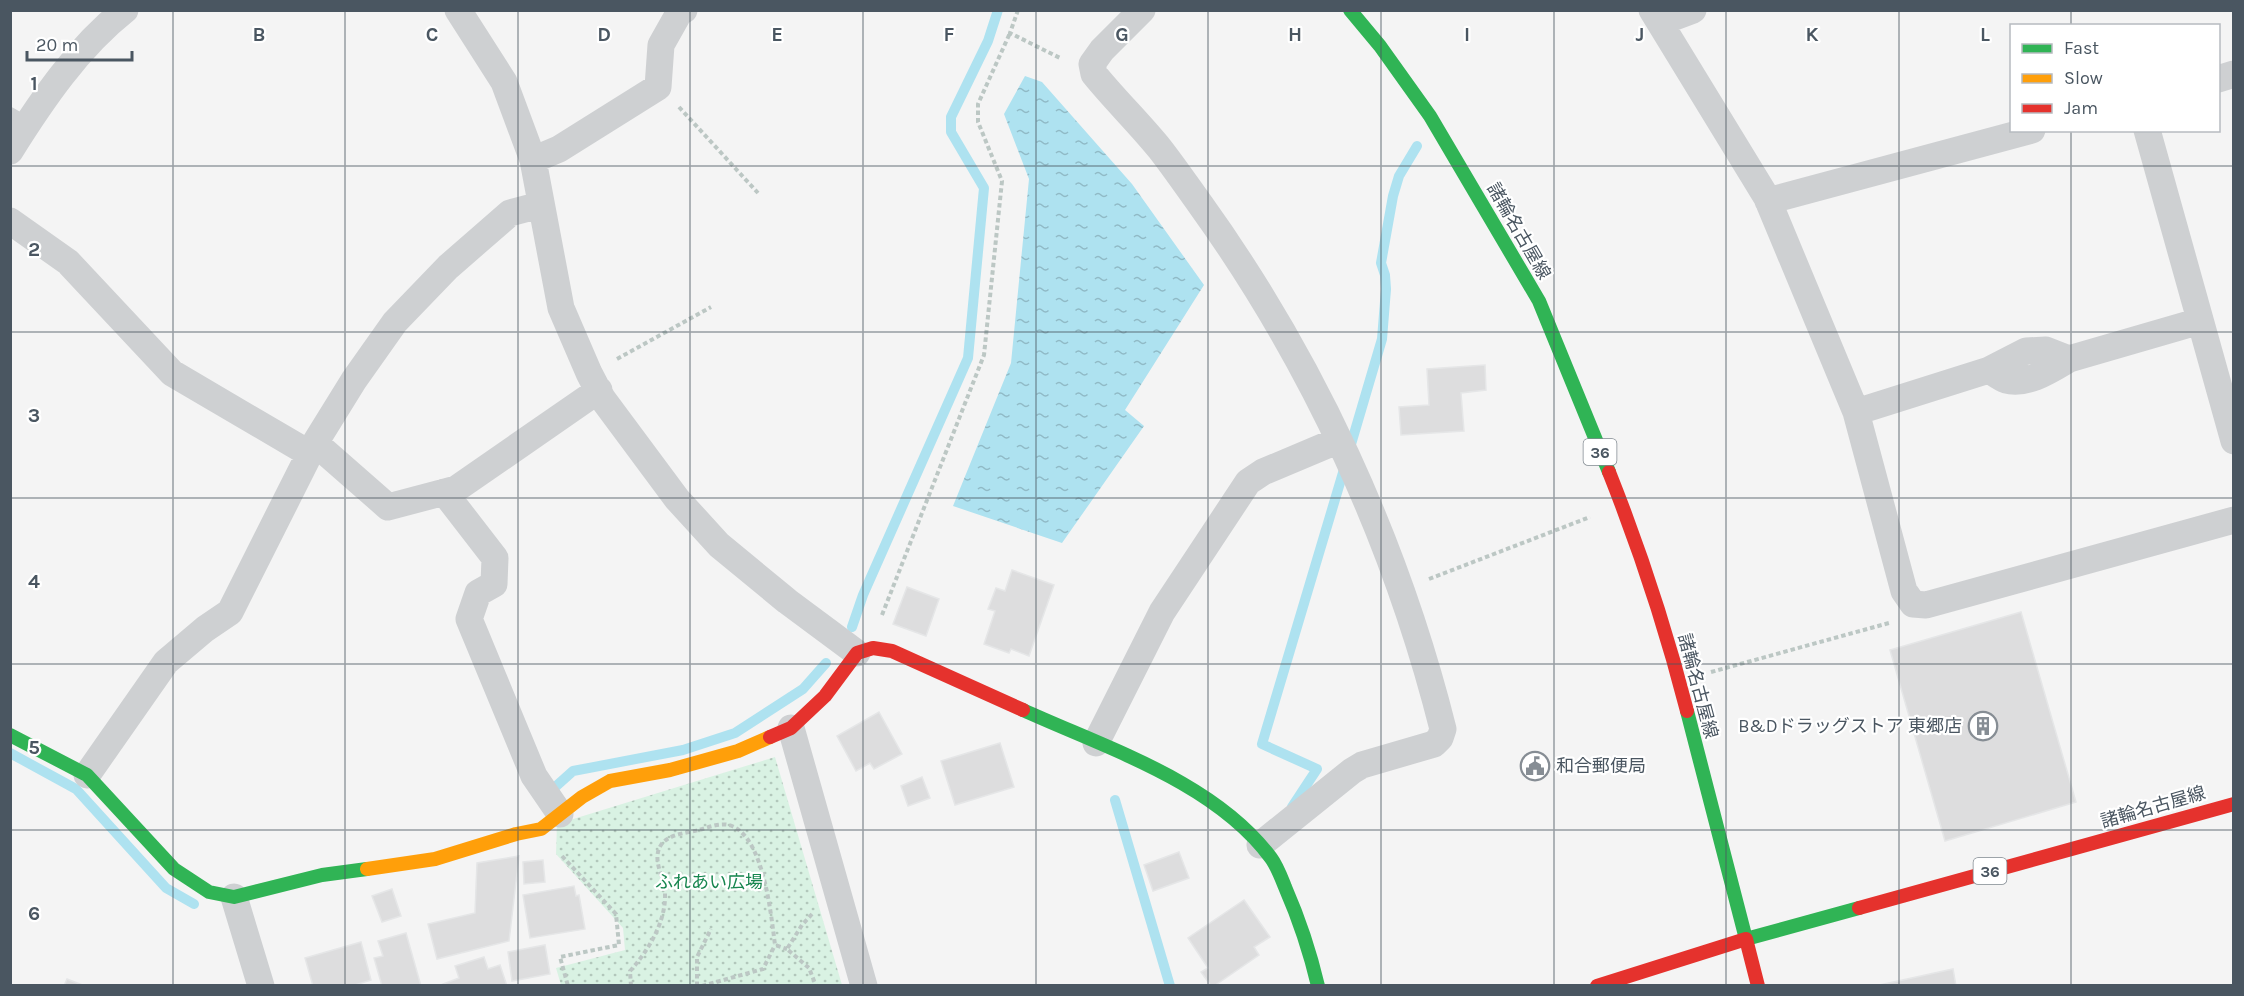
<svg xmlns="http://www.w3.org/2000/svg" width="2244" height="996" font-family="Karla,'Noto Sans JP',sans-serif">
<defs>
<pattern id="grass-dots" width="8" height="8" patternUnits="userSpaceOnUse" patternTransform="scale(1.5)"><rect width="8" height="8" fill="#d9f2e3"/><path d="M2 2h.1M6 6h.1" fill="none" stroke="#b2c7bb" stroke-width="1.8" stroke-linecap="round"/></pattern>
<pattern id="water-ripples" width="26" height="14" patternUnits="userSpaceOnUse" patternTransform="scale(1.5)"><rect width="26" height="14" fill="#aee2f0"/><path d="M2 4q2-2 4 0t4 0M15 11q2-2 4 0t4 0" fill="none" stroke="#90bac6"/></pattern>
</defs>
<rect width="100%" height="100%" fill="#f4f4f4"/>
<path fill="url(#grass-dots)" d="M775 757 842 985H561L556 968 625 950 623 928 556 854 557 824Z"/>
<path fill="url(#water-ripples)" d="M1025 76 1042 82 1132 184 1204 285 1125 410 1144 426 1062 543 953 506 1011 363 1029 179 1004 114Z"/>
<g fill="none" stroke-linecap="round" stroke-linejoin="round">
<path stroke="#aee2f0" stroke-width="10" d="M1349 451 1382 339 1386 289 1385 275 1381 263 1393 196 1399 176 1417 146
M852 627 863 595 968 358 984 188 951 132V117L988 41 998 10
M10 753 76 789 166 888 194 904
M554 788 573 771 683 750 735 733 803 689 826 663
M1115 800 1170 986
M1292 807 1317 769 1262 744 1345 466"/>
</g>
<path fill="#ddddde" stroke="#e5e6e7" stroke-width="1.5" d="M1485 365 1486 390 1461 393 1464 431 1401 435 1399 407 1429 405 1427 369Z
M1012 570 1054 585 1029 656 1011 649 1009 653 984 644 995 611 988 609 996 588 1005 591Z
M907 587 939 599 926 636 893 624Z
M2021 612 2076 802 1945 841 1890 650Z
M879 712 902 754 874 769 870 763 856 771 837 736Z
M1000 743 1014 787 955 805 941 761Z
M922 777 930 798 908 806 901 786Z
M1179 852 1189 878 1153 891 1144 865Z
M519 856 509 941 437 959 428 924 475 913 477 863Z
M543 860 545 882 524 884 523 862Z
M574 886 576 896 579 895 585 929 530 938 523 895Z
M392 889 401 916 382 922 372 896Z
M1244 900 1270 937 1254 947 1259 955 1214 986H1211L1201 972 1208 968 1188 938Z
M406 933 421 986H382L374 958 383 956 378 941Z
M361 942 371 980 352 986H313L305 958Z
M545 945 550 974 512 981 508 952Z
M484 957 488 969 500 965 507 986H438L459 978 455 966Z
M1953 969 1956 986H1875Z
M67 979 85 986H64Z"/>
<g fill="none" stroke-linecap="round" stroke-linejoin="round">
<path stroke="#bcc7c4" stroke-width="4" stroke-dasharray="4.5 3" stroke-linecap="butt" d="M1018 10 1010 33 1062 59
M679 107 758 193
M617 359 711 307
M1429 579 1590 517
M882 615 984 355 1002 181 978 122V104L1010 33
M1711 672 1889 623
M562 856 616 914 619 945 560 957 568 986
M812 914 802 925 787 949 809 968 816 986
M631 986 630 971C648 951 666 922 665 894 665 878 651 860 661 845 668 834 687 833 699 830 710 827 723 821 734 827 764 842 771 914 775 945L787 949
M697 986V957L711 929
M702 986 763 969 775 945"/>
<path stroke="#ced0d2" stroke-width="14" d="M10 114 27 124"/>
<path stroke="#ced0d2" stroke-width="27" d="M458 10 504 82 533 160 561 308 589 373 602 398 677 499 719 545 787 601 857 653
M1142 10 1102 50 1092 64 1094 74C1115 100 1139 123 1160 149 1174 167 1187 186 1200 204 1313 361 1396 542 1443 729L1440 738 1434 744 1362 765 1352 771 1260 845
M1652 10 1767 198 1856 412 1904 591 1913 604 1926 605 2234 520
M1661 22 1693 10
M2218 79 2234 74
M2147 130 2234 441
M10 151C42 100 78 47 125 10
M533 160 559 149 658 87 661 45 679 13 684 10
M1768 201 2032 130
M10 221 68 262 172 373 310 454
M1989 370C1994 373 2000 378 2006 380 2027 386 2052 369 2069 359
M1856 412 1989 370 2026 351 2046 350 2069 359 2200 321
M315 443 388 507 456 489 599 390
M444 492 495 558 494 584 478 593 469 619 534 776 560 814
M791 728 864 986
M1096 743 1162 612 1248 482 1263 472 1339 440
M87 775 166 662 205 629 230 612 315 443 354 380 395 322 448 267 510 213 540 205
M234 897 261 986"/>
<path stroke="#30b455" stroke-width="14" d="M1350 10 1380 46 1430 116 1539 301 1609 472
M1023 710C1106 748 1215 782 1271 858 1277 866 1281 877 1285 887 1299 919 1310 952 1318 986
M1687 711 1746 939 1859 908
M10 735 87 775 174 869 209 892 234 897 322 875 367 869"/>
<path stroke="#ff9f0a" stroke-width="14" d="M367 869 435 859 516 834 541 829 582 797 610 781 670 770 738 751 770 737"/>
<path stroke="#e5322d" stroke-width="14" d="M1609 472C1640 550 1666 629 1687 711
M770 737 791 728 825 696 857 653 873 648 892 651 1023 710
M1859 908 2234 804
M1597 986 1746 939 1758 986"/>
</g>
<path fill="none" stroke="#4a5661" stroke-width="1.5" stroke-opacity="0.55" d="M173 10V986M345 10V986M518 10V986M690 10V986M863 10V986M1036 10V986M1208 10V986M1381 10V986M1554 10V986M1726 10V986M1899 10V986M2071 10V26M2071 130V986M10 166H2234M10 332H2234M10 498H2234M10 664H2234M10 830H2234"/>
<defs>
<g id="building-ring" transform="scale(1.5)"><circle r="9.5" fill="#fff" stroke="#868d94" stroke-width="1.5"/><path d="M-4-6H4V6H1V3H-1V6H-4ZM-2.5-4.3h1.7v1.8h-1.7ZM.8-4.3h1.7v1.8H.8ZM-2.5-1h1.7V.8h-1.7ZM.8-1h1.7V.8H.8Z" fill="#868d94"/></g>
<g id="civic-ring" transform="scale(1.5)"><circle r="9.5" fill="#fff" stroke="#868d94" stroke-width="1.5"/><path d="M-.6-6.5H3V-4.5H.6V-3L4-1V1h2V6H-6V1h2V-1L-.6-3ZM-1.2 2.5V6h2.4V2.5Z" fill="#868d94"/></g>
</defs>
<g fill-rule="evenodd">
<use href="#building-ring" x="1983" y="726"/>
<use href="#civic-ring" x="1535" y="766"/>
</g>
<g text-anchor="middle" stroke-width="4.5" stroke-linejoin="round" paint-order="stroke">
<g fill="#fff" stroke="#808990" stroke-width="1.5">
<rect x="1583.5" y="439" width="33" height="26" rx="4.5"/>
<rect x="1973.5" y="858" width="33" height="26" rx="4.5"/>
</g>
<g font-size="16" font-weight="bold" fill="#4a5661">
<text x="1600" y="458">36</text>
<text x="1990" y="877">36</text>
</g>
<g font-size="18" fill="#4a5661" stroke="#fff">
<text transform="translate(1519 231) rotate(60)" y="6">諸輪名古屋線</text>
<text transform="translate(1698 686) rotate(75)" y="6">諸輪名古屋線</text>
<text transform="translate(2153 807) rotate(-16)" y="6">諸輪名古屋線</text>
</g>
<g font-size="18" fill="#4a5661" stroke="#fff" text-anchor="end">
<text x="1962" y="732">B&amp;Dドラッグストア 東郷店</text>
<text x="1556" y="772" text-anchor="start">和合郵便局</text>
</g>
<g font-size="18" fill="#17864f" stroke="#fff">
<text x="709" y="888">ふれあい広場</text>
</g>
</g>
<g font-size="20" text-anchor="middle" font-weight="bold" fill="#4a5661" stroke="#fff" stroke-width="4.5" stroke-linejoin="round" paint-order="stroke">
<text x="259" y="41">B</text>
<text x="432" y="41">C</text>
<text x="604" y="41">D</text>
<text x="777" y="41">E</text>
<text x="949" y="41">F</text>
<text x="1122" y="41">G</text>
<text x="1295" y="41">H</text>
<text x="1467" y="41">I</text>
<text x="1640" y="41">J</text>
<text x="1812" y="41">K</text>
<text x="1985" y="41">L</text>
<text x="34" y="90">1</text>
<text x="34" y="256">2</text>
<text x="34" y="422">3</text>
<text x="34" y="588">4</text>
<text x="34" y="754">5</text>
<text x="34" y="920">6</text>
</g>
<rect width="2244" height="996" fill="none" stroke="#4a5661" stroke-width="24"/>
<rect x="2010" y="24" width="210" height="108" fill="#ffffff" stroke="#b7bbc0" stroke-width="1.5"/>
<rect x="2022" y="44" width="30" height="9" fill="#30b455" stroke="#b7bbc0" stroke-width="1.5"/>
<text x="2064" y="54" font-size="18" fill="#4a5661">Fast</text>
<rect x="2022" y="74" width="30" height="9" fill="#ff9f0a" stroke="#b7bbc0" stroke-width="1.5"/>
<text x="2064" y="84" font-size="18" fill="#4a5661">Slow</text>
<rect x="2022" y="104" width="30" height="9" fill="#e5322d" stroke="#b7bbc0" stroke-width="1.5"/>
<text x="2064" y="114" font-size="18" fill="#4a5661">Jam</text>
<path d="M27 51v9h105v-9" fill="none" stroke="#4a5661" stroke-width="3"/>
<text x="36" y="51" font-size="18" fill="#4a5661" stroke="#ffffff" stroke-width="4.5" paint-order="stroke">20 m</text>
</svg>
